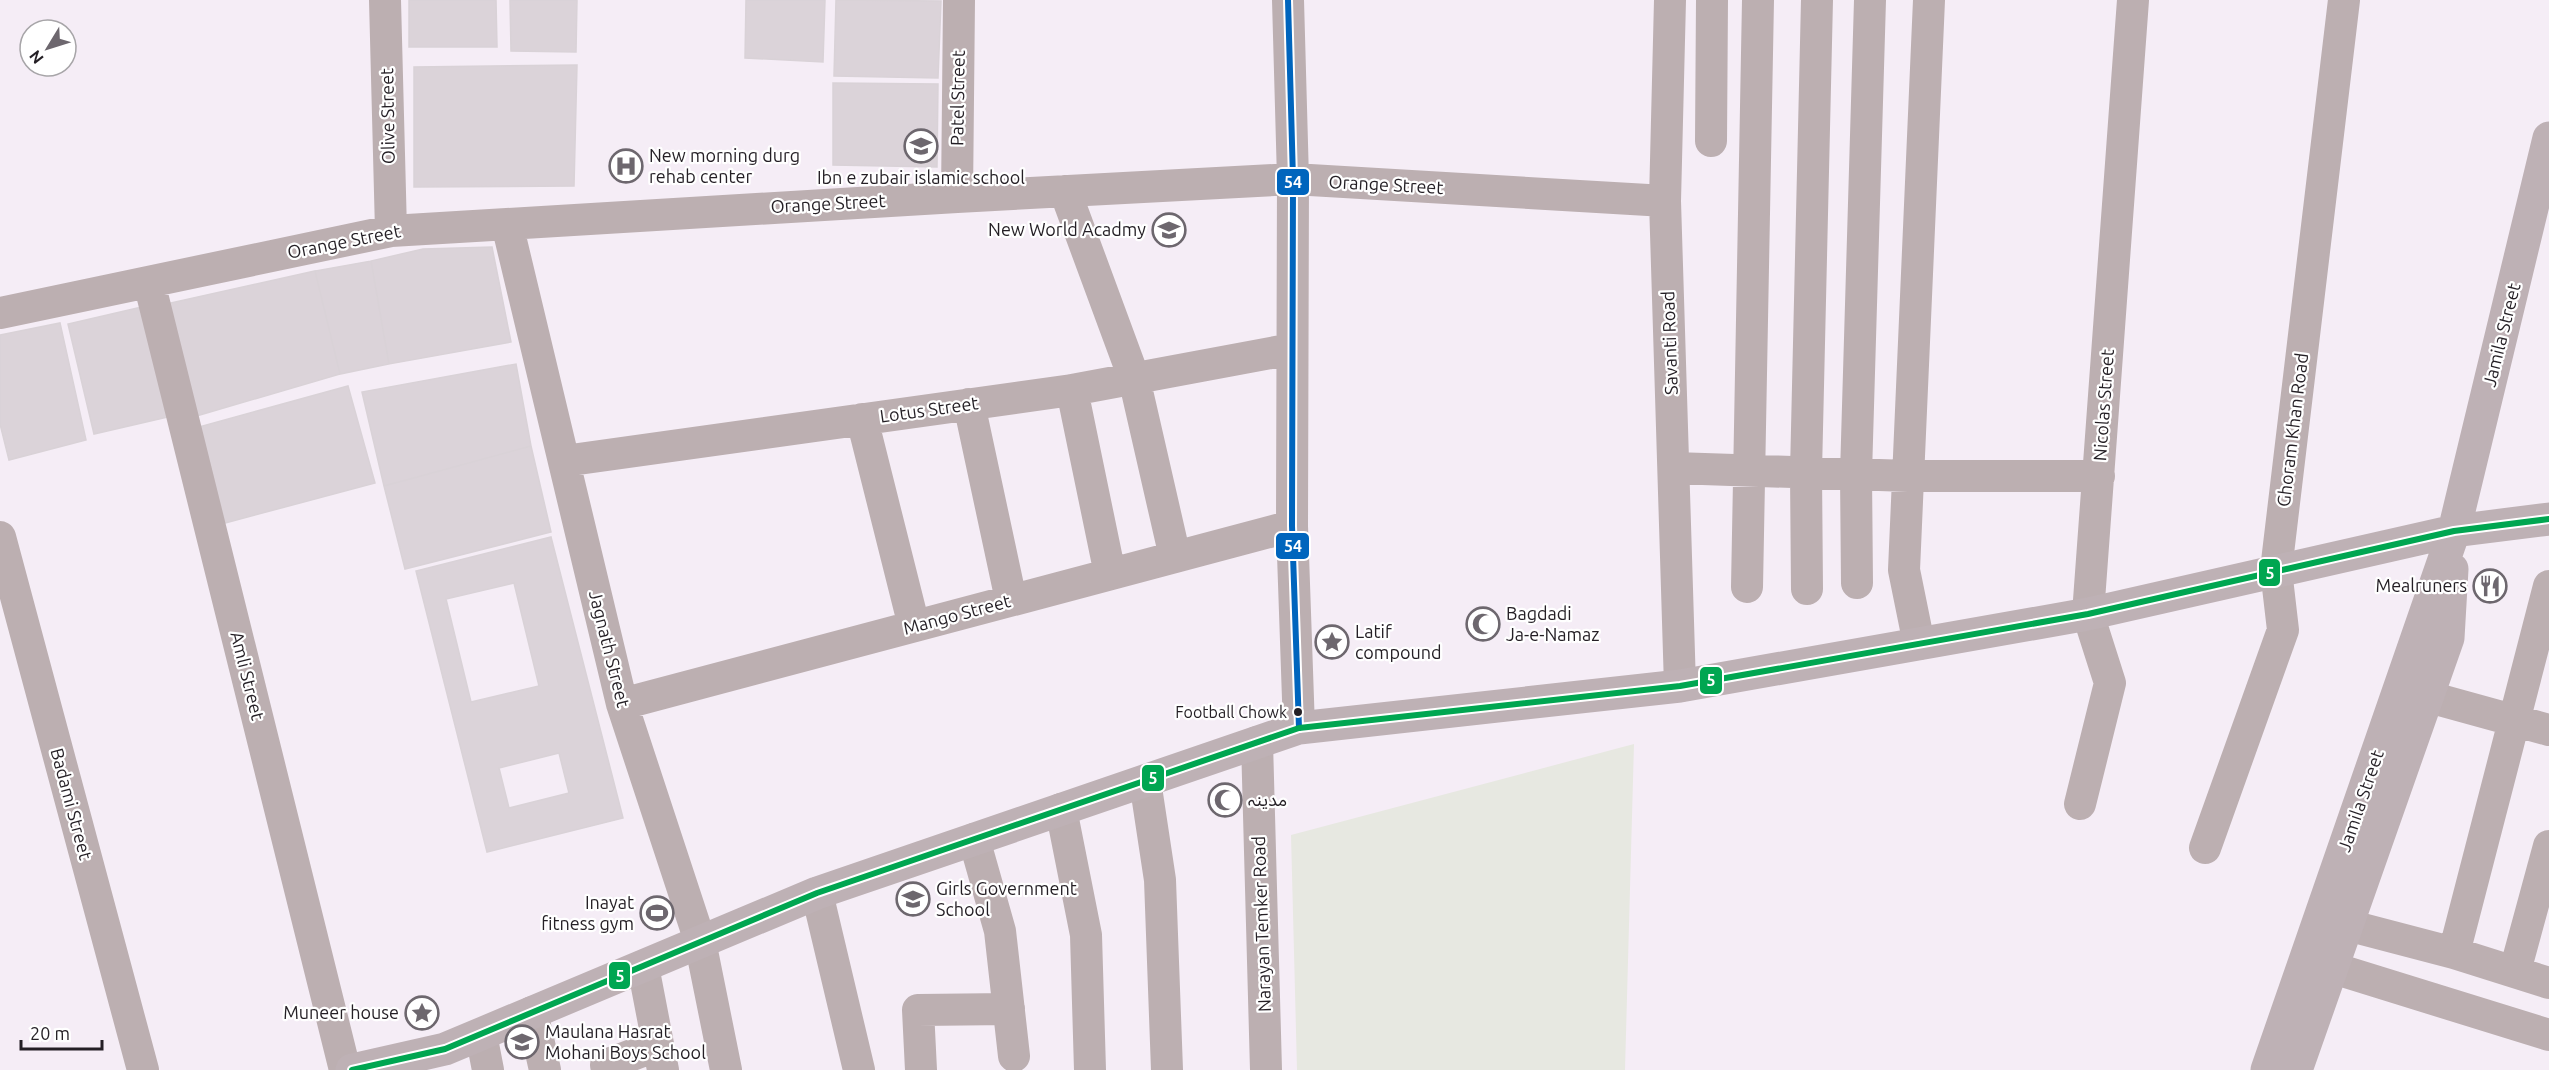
<svg xmlns="http://www.w3.org/2000/svg" width="2549" height="1070" font-family="Ubuntu,'Noto Sans Arabic',sans-serif">
<rect width="100%" height="100%" fill="#f5edf6"/>
<path fill="#e7e8e1" d="M1634 744 1625 1070H1297L1291 835Z"/>
<path fill="#dbd3d9" stroke="#d9d2d7" stroke-width="1.5" fill-rule="evenodd" d="M409 0H496L497 47H409Z
M510 0H577L576 52 511 51Z
M746 0H825L823 62 745 58Z
M836 0 941 1 938 78 834 76Z
M577 65 574 186 414 187V67Z
M833 83 938 84 937 167 833 165Z
M492 247 511 342 389 364 371 261 423 249Z
M371 261 389 364 340 374 315 271Z
M315 271 340 374 193 417 166 304Z
M142 307 168 417 94 434 68 324Z
M60 323 86 440 9 460 0 424V335Z
M516 364 531 446 384 486 362 392Z
M348 386 375 483 225 523 199 427Z
M531 446 551 532 405 569 384 486Z
M551 537 623 818 487 852 416 571ZM514 583 539 686 471 702 446 599ZM559 753 569 793 509 808 499 768Z"/>
<g fill="none" stroke-linecap="round" stroke-linejoin="round">
<path stroke="#bcafb1" stroke-width="32" d="M385 0 391 231
M1288 0 1293 179 1292 526 1299 728
M1670 0 1665 201 1680 686
M1711 141 1712 0
M1065 191 1134 378 1175 557
M957 197 959 0
M507 224 622 704 700 941 726 1070
M149 282 345 1070
M0 313 391 231 957 197 1293 179 1665 201
M1072 390 1110 574
M969 404 1011 600
M862 419 914 626
M564 461 1072 390 1292 349
M1674 468 1908 476H2099
M0 537 143 1070
M1857 583 1856 474 1870 0
M1747 587 1758 0
M1807 589 1806 472 1817 0
M1919 644 1904 570 1929 0
M2429 697 2549 730
M622 704 1292 526
M1257 742 1266 1070
M1145 781 1160 880 1167 1070
M2080 804 2110 683 2088 614 2133 0
M1061 809 1086 935 1090 1070
M974 839 1000 931 1014 1056
M2205 848 2283 630 2276 570 2344 0
M817 893 859 1070
M2347 925 2454 953 2549 983
M2454 953 2549 586
M643 966 663 1070
M2333 968 2549 1035
M2515 971 2549 846
M532 1012 545 1070
M481 1034 488 1070
M607 1070 606 1065 658 1045
M921 1070 918 1010 1009 1009"/>
<path stroke="#beb1b5" stroke-width="33" d="M352 1070 445 1049 817 893 1299 728 1680 686 2088 614 2454 531 2549 519
M2267 1070 2454 531 2549 138
M2296 1070 2448 638 2452 569"/>
<g stroke="#fff" stroke-width="10">
<path id="bus-1" d="M1288 0 1293 179 1292 526 1299 728"/>
</g>
<g stroke="#fff" stroke-width="10">
<path id="bus-2" d="M352 1070 445 1049 817 893 1299 728 1680 686 2088 614 2454 531 2549 519"/>
</g>
<use href="#bus-1" stroke="#0065bd" stroke-width="6"/>
<use href="#bus-2" stroke="#00a651" stroke-width="6"/>
</g>
<defs>
<g id="school-ring" transform="scale(1.725)"><circle r="9.5" fill="#fff" stroke="#6d676e" stroke-width="1.5"/><path d="M0-5L7-2L0 1L-7-2ZM-4 1L0 2.5L4 1V4Q0 6-4 4Z" fill="#6d676e"/></g>
<g id="hospital-ring" transform="scale(1.725)"><circle r="9.5" fill="#fff" stroke="#6d676e" stroke-width="1.5"/><path d="M-5-5h3v3.5h4V-5h3V5h-3V1.5h-4V5h-3Z" fill="#6d676e"/></g>
<g id="restaurant-ring" transform="scale(1.725)"><circle r="9.5" fill="#fff" stroke="#6d676e" stroke-width="1.5"/><path d="M-5-6h1v4h1v-4h1v4h1v-4h1v5L-1.5 .5V6h-2V.5L-5-1ZM5-6V6H3V1.5H1.5Q1.5-4 5-6Z" fill="#6d676e"/></g>
<g id="mosque-ring" transform="scale(1.725)"><circle r="9.5" fill="#fff" stroke="#6d676e" stroke-width="1.5"/><path d="M3.5-4.9A6 6 0 1 0 3.5 4.9A5 5 0 1 1 3.5-4.9Z" fill="#6d676e"/></g>
<g id="sight-ring" transform="scale(1.725)"><circle r="9.5" fill="#fff" stroke="#6d676e" stroke-width="1.5"/><path d="M0-6L1.8-2.2L6-1.7L2.9 1.2L3.7 5.4L0 3.3L-3.7 5.4L-2.9 1.2L-6-1.7L-1.8-2.2Z" fill="#6d676e"/></g>
<g id="stadium-ring" transform="scale(1.725)"><circle r="9.5" fill="#fff" stroke="#6d676e" stroke-width="1.5"/><path d="M0-5a6.5 5 0 1 0 0 10a6.5 5 0 1 0 0-10ZM-3.5-1.8h7v3.6h-7Z" fill="#6d676e"/></g>
</defs>
<g fill-rule="evenodd">
<use href="#school-ring" x="921" y="146"/>
<use href="#hospital-ring" x="626" y="166"/>
<use href="#school-ring" x="1169" y="230"/>
<use href="#restaurant-ring" x="2490" y="586"/>
<use href="#mosque-ring" x="1483" y="624"/>
<use href="#sight-ring" x="1332" y="642"/>
<use href="#mosque-ring" x="1225" y="800"/>
<use href="#school-ring" x="913" y="899"/>
<use href="#stadium-ring" x="657" y="913"/>
<use href="#sight-ring" x="422" y="1013"/>
<use href="#school-ring" x="522" y="1042"/>
</g>
<circle fill="#241f25" stroke="#fff" stroke-width="2" cx="1298" cy="712" r="5"/>
<g text-anchor="middle" stroke-width="4.5" stroke-linejoin="round" paint-order="stroke">
<g font-size="16" fill="#241f25" stroke="#fff" text-anchor="end">
<text x="1287" y="718">Football Chowk</text>
</g>
<g font-size="18" fill="#241f25" stroke="#fff">
<text transform="translate(958 98) rotate(-89)" y="6">Patel Street</text>
<text transform="translate(388 116) rotate(-91)" y="6">Olive Street</text>
<text transform="translate(1386 185) rotate(3)" y="6">Orange Street</text>
<text transform="translate(828 204) rotate(-3)" y="6">Orange Street</text>
<text transform="translate(344 242) rotate(-11)" y="6">Orange Street</text>
<text transform="translate(2502 335) rotate(-76)" y="6">Jamila Street</text>
<text transform="translate(1670 343) rotate(-92)" y="6">Savanti Road</text>
<text transform="translate(2104 405) rotate(-86)" y="6">Nicolas Street</text>
<text transform="translate(929 410) rotate(-8)" y="6">Lotus Street</text>
<text transform="translate(2293 430) rotate(-83)" y="6">Ghoram Khan Road</text>
<text transform="translate(957 615) rotate(-15)" y="6">Mango Street</text>
<text transform="translate(609 649) rotate(76)" y="6">Jagnath Street</text>
<text transform="translate(247 676) rotate(76)" y="6">Amli Street</text>
<text transform="translate(2361 801) rotate(-71)" y="6">Jamila Street</text>
<text transform="translate(71 804) rotate(75)" y="6">Badami Street</text>
<text transform="translate(1262 924) rotate(-92)" y="6">Narayan Temker Road</text>
</g>
<g font-size="18" fill="#241f25" stroke="#fff" text-anchor="start">
<text x="649" y="162">New morning durg<tspan x="649" dy="21">rehab center</tspan></text>
<text x="921" y="184" text-anchor="middle">Ibn e zubair islamic school</text>
<text x="1146" y="236" text-anchor="end">New World Acadmy</text>
<text x="2467" y="592" text-anchor="end">Mealruners</text>
<text x="1506" y="620">Bagdadi<tspan x="1506" dy="21">Ja-e-Namaz</tspan></text>
<text x="1355" y="638">Latif<tspan x="1355" dy="21">compound</tspan></text>
<text x="1248" y="806">مدینہ</text>
<text x="936" y="895">Girls Government<tspan x="936" dy="21">School</tspan></text>
<text x="634" y="909" text-anchor="end">Inayat<tspan x="634" dy="21">fitness gym</tspan></text>
<text x="399" y="1019" text-anchor="end">Muneer house</text>
<text x="545" y="1038">Maulana Hasrat<tspan x="545" dy="21">Mohani Boys School</tspan></text>
</g>
</g>
<g stroke="#fff" stroke-width="2">
<rect x="1276" y="168" width="34" height="28" rx="6" fill="#0065bd"/>
<rect x="1275" y="532" width="35" height="28" rx="6" fill="#0065bd"/>
<rect x="2258" y="558" width="23" height="29" rx="6" fill="#00a651"/>
<rect x="1699" y="666" width="24" height="29" rx="6" fill="#00a651"/>
<rect x="1141" y="764" width="24" height="28" rx="6" fill="#00a651"/>
<rect x="608" y="961" width="23" height="29" rx="6" fill="#00a651"/>
</g>
<g font-size="16" text-anchor="middle" font-weight="bold" fill="#fff">
<text x="1293" y="188">54</text>
<text x="1293" y="552">54</text>
<text x="2270" y="579">5</text>
<text x="1711" y="686">5</text>
<text x="1153" y="784">5</text>
<text x="620" y="982">5</text>
</g>
<g transform="translate(48 48) rotate(232)"><circle r="28" fill="#ffffff" stroke="#a7a5a8" stroke-width="1.5"/>
<path d="M0-4.5L10 22L0 15L-10 22Z" fill="#6d676e"/>
<text y="-9" font-size="16" font-weight="bold" text-anchor="middle" fill="#241f25">N</text>
</g>
<path d="M21 1040v9h81v-9" fill="none" stroke="#241f25" stroke-width="3"/>
<text x="30" y="1040" font-size="18" fill="#241f25" stroke="#ffffff" stroke-width="4.5" paint-order="stroke">20 m</text>
</svg>
